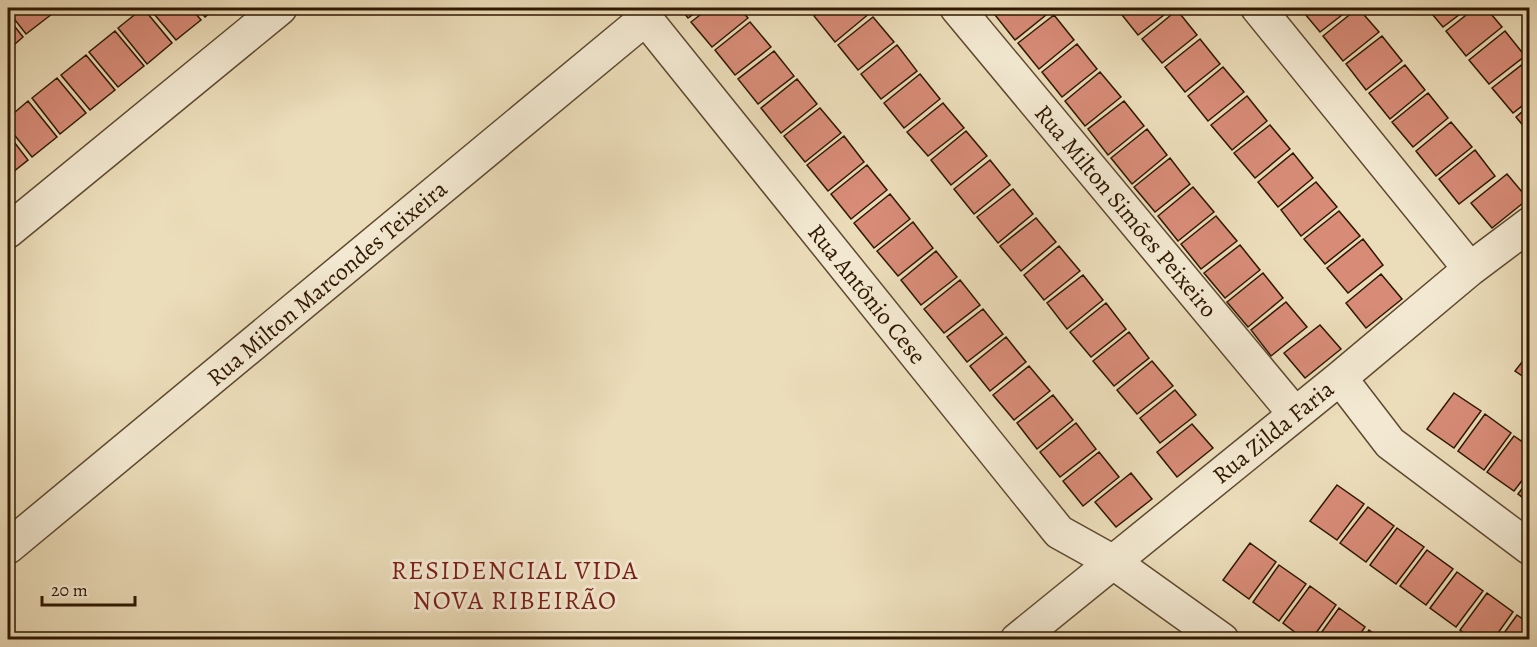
<svg xmlns="http://www.w3.org/2000/svg" width="1537" height="647" font-family="Alegreya,serif">
<rect width="100%" height="100%" fill="#ecddba"/>
<filter id="stains"><feTurbulence type="fractalNoise" baseFrequency=".00333" numOctaves="4"/><feColorMatrix values="0 0 0 0 .2 0 0 0 0 .09 0 0 0 0 .02 0 0 0 .5 -.17"/></filter>
<radialGradient id="worn" r=".72"><stop offset=".6" stop-color="#630" stop-opacity="0"/><stop offset="1" stop-color="#630" stop-opacity=".3"/></radialGradient>
<path fill="#d88c78" stroke="#2e1800" stroke-width="1.5" d="M8 8H47L52 14 26 34 8 11Z
M143 8 172 43 147 64 118 28Z
M149 8H191L201 20 176 40Z
M197 8H216L205 17Z
M680 8H702L688 18Z
M709 8H739L748 18 712 47 691 22Z
M826 8H866L870 13 835 42 814 16Z
M1004 8H1048L1051 11 1015 40 995 15Z
M1121 8H1173L1138 35 1118 10Z
M1300 8H1351L1320 32Z
M1358 8 1379 32 1343 61 1323 36Z
M1427 8H1468L1443 27Z
M1475 8H1486L1502 27 1466 56 1446 31Z
M1177 10 1197 35 1162 63 1142 39Z
M1054 15 1074 40 1039 69 1018 43Z
M873 17 894 42 858 70 838 45Z
M8 18 23 37 8 50Z
M750 22 771 47 735 75 715 50Z
M115 31 144 66 118 87 89 52Z
M1505 31 1525 56 1489 84 1469 60Z
M1382 36 1402 61 1366 90 1346 64Z
M1200 39 1220 64 1185 92 1165 67Z
M1077 44 1097 69 1062 97 1042 72Z
M897 45 917 71 881 99 861 74Z
M774 51 794 76 758 104 738 79Z
M86 55 115 90 90 110 61 75Z
M1528 60 1530 100 1513 113 1492 88Z
M1405 65 1425 90 1390 119 1369 93Z
M1223 67 1244 92 1208 121 1188 96Z
M1100 72 1121 97 1085 126 1065 101Z
M920 74 940 99 904 128 884 103Z
M57 78 86 113 60 134 32 98Z
M797 79 817 104 781 133 761 108Z
M1428 93 1448 118 1413 147 1392 122Z
M1247 96 1267 121 1232 150 1211 125Z
M28 101 57 137 32 157 8 127V118Z
M1124 101 1144 126 1108 155 1088 129Z
M943 103 964 128 928 156 907 132Z
M1530 105V134L1516 117Z
M820 108 841 133 805 162 784 136Z
M1451 122 1472 147 1436 176 1416 151Z
M1270 125 1290 149 1255 178 1234 153Z
M1147 129 1167 155 1132 184 1111 158Z
M966 131 987 156 951 185 931 160Z
M8 134 28 160 8 176Z
M844 136 864 162 828 191 807 165Z
M1475 150 1495 176 1459 204 1439 179Z
M1293 153 1313 178 1278 207 1258 182Z
M1170 158 1190 184 1155 212 1134 187Z
M990 160 1010 185 974 214 954 189Z
M867 165 887 190 851 219 831 194Z
M1507 174 1528 199 1492 228 1471 203Z
M1316 182 1337 207 1301 236 1281 210Z
M1193 187 1214 212 1178 241 1158 216Z
M1013 189 1033 214 998 243 977 217Z
M890 194 910 219 874 248 854 223Z
M1339 211 1360 236 1325 264 1304 239Z
M1216 216 1237 241 1201 269 1181 244Z
M1036 218 1056 242 1021 271 1000 246Z
M913 222 933 248 898 276 877 251Z
M1363 239 1383 265 1348 293 1327 268Z
M1240 245 1260 270 1225 298 1204 273Z
M1059 246 1080 271 1044 300 1024 275Z
M936 251 957 277 921 305 901 280Z
M1263 273 1283 298 1248 327 1227 302Z
M1381 274 1402 299 1366 328 1346 303Z
M1083 275 1103 300 1067 329 1047 303Z
M960 280 980 305 944 333 924 309Z
M1286 302 1307 327 1271 356 1251 330Z
M1106 303 1126 329 1091 357 1070 332Z
M983 309 1003 334 967 362 947 337Z
M1320 325 1341 349 1305 378 1284 353Z
M1129 332 1149 358 1114 386 1093 361Z
M1006 337 1026 362 990 391 970 366Z
M1530 352V381L1515 371Z
M1152 361 1173 386 1137 414 1117 390Z
M1029 366 1050 391 1014 420 993 395Z
M1175 390 1196 415 1160 443 1140 418Z
M1454 393 1481 411 1454 448 1427 429Z
M1053 395 1073 420 1037 449 1017 423Z
M1485 414 1511 433 1484 470 1458 451Z
M1076 423 1096 449 1060 477 1040 452Z
M1192 424 1213 448 1177 477 1157 452Z
M1514 436 1530 447V470L1514 491 1487 472Z
M1099 452 1119 477 1083 506 1063 481Z
M1131 473 1152 499 1116 527 1095 502Z
M1530 478V503L1518 494Z
M1337 485 1364 504 1337 540 1310 521Z
M1368 507 1394 526 1366 562 1340 543Z
M1397 528 1424 547 1396 584 1370 565Z
M1250 543 1276 562 1249 599 1223 580Z
M1427 550 1453 569 1426 605 1400 586Z
M1279 565 1306 584 1279 621 1253 602Z
M1457 572 1483 591 1456 627 1430 608Z
M1310 586 1336 605 1311 640H1305L1283 623Z
M1487 593 1513 612 1493 640H1473L1460 630Z
M1339 608 1365 627 1356 640H1316Z
M1517 615 1530 624V640H1499Z
M1369 630 1383 640H1362Z"/>
<g fill="none" stroke-linecap="round" stroke-linejoin="round">
<g stroke="#5e492e" stroke-width="36">
<path id="minor" d="M637 8 1059 532 1113 562 1222 640
M957 8 1295 414
M1258 8 1470 269
M8 231 280 8
M1340 378 1390 443 1530 548
M8 547 646 18
M1017 640 1340 378 1470 269 1530 224"/>
</g>
<use href="#minor" stroke="#f3e9d2" stroke-width="33"/>
</g>
<g text-anchor="middle" stroke-width="6" stroke-linejoin="round" paint-order="stroke">
<g font-size="24" fill="#2e1800" stroke="#f3e9d2">
<text transform="translate(1126 211) rotate(50)" y="8">Rua Milton Simões Peixeiro</text>
<text transform="translate(327 283) rotate(-40)" y="8">Rua Milton Marcondes Teixeira</text>
<text transform="translate(867 294) rotate(51)" y="8">Rua Antônio Cese</text>
<text transform="translate(1273 432) rotate(-39)" y="8">Rua Zilda Faria</text>
</g>
<g font-size="26" letter-spacing="1.5" fill="#7a1f14" stroke="#f3e9d2">
<text x="515" y="579">RESIDENCIAL VIDA<tspan x="515" dy="30">NOVA RIBEIRÃO</tspan></text>
</g>
</g>
<rect width="1537" height="647" fill="none" stroke="#ecddba" stroke-width="30"/>
<rect x="9" y="9" width="1519" height="629" fill="none" stroke="#2e1800" stroke-width="3"/>
<rect x="15" y="15" width="1507" height="617" fill="none" stroke="#2e1800" stroke-width="1.5"/>
<path d="M42 596v9h93v-9" fill="none" stroke="#2e1800" stroke-width="3"/>
<text x="51" y="596" font-size="18" fill="#2e1800" stroke="#f3e9d2" stroke-width="4.5" paint-order="stroke">20 m</text>
<rect width="100%" height="100%" filter="url(#stains)"/>
<rect width="100%" height="100%" fill="url(#worn)"/>
</svg>
